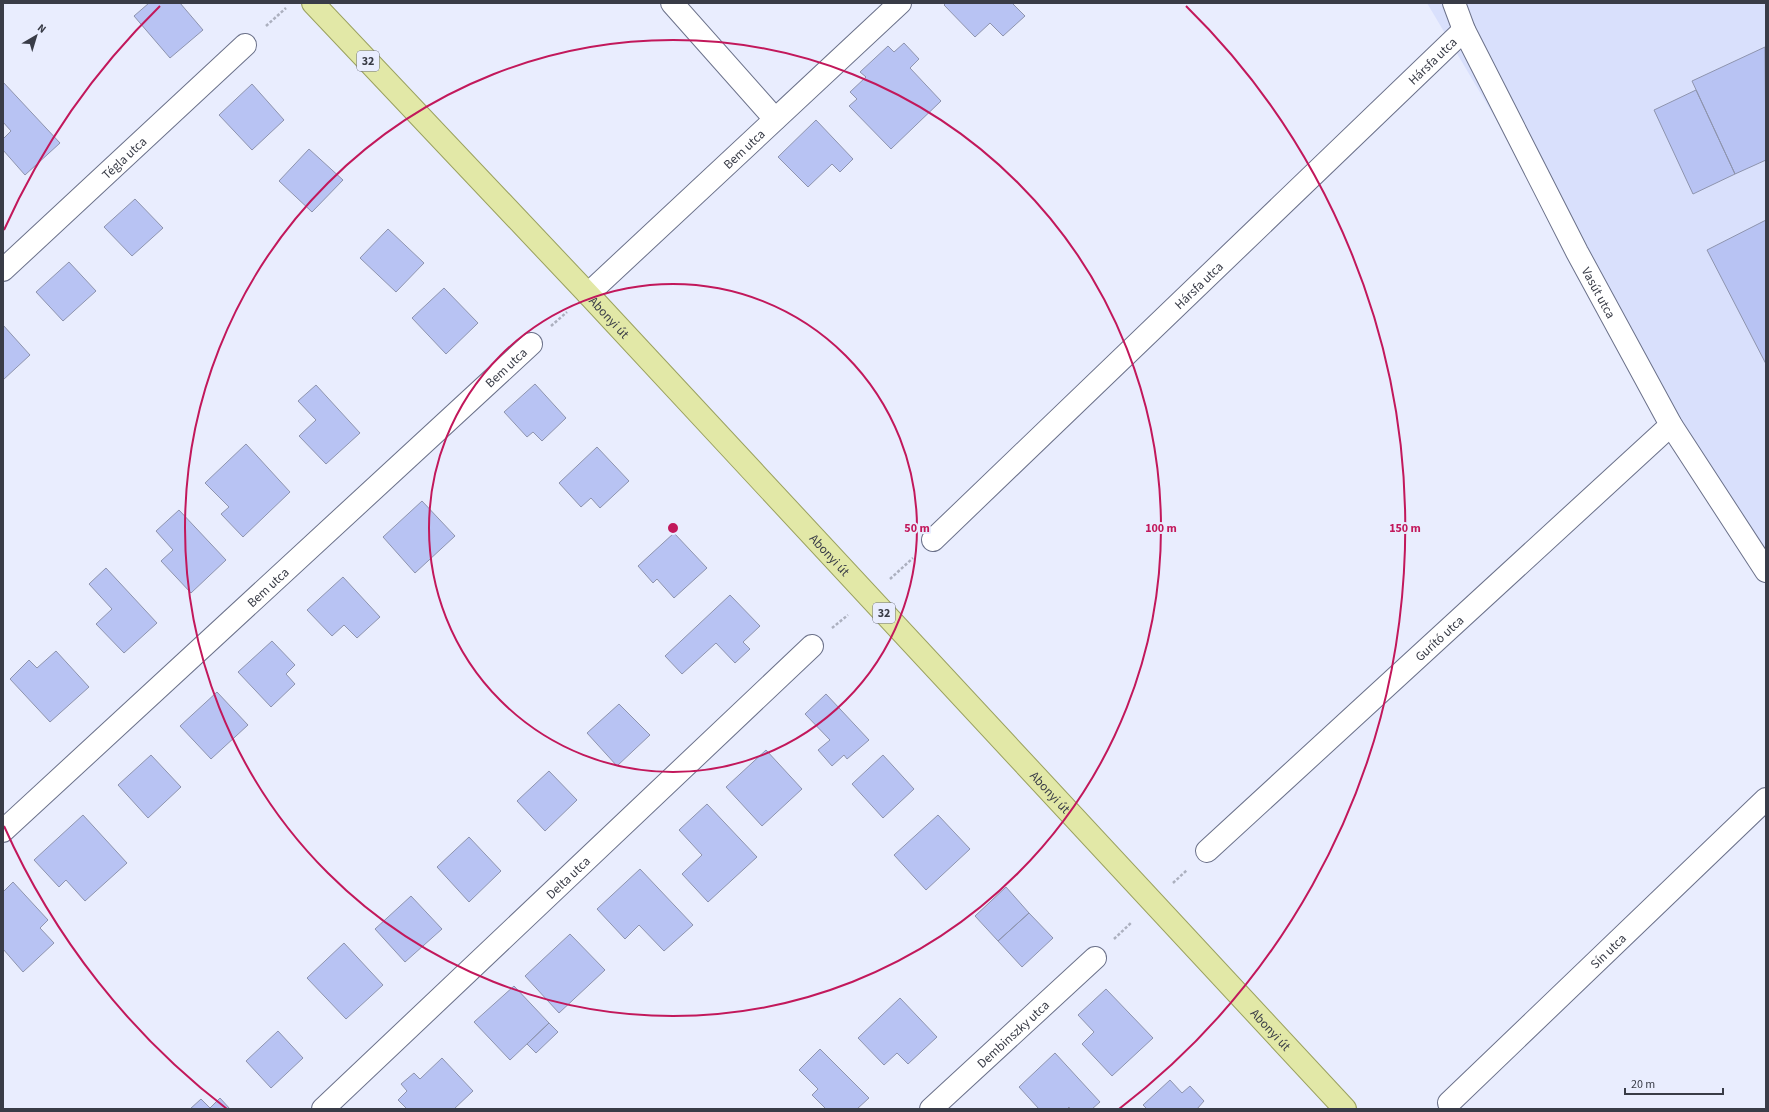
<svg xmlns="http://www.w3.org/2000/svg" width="1769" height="1112" font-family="'Source Sans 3',sans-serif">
<rect width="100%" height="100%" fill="#e9edfe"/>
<path fill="#d9e0fc" d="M1427 3H1766V574Z"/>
<path fill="#b8c3f3" stroke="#8e94ae" d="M149 3H180L203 30 170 58 134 16Z
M946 3H1012L1025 16 1003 36 990 23 975 37 944 5Z
M904 43 919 59 910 68 941 101 891 149 849 106 857 99 850 92 866 77 860 72 888 46 894 52Z
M1765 47 1766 160 1735 174 1692 81Z
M3 82 60 143 25 175 3 150V139L11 131 3 122Z
M252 84 284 120 252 150 219 115Z
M1696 90 1735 174 1693 194 1654 110Z
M816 120 853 159 840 172 832 164 808 187 778 157Z
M309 149 343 180 312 212 279 181Z
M135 199 163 228 132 256 104 227Z
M1766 220V364L1707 250Z
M388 229 424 263 396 292 360 258Z
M69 262 96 291 63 321 36 292Z
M444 288 478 323 446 354 412 318Z
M3 325 30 355 3 380Z
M535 384 566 418 542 441 533 432 527 437 504 412Z
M316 385 360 433 326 464 299 436 316 420 298 401Z
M246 444 290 492 243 537 221 514 229 507 205 483Z
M597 447 629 481 600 508 591 498 581 507 559 483Z
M422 501 455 536 415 573 383 537Z
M179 510 226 560 191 593 161 561 173 550 156 531Z
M674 533 707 568 674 598 657 579 653 583 638 566Z
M106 568 157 623 124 653 96 624 112 609 89 584Z
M343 577 380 617 357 638 344 625 332 636 307 610Z
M730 595 760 626 743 642 750 649 735 663 716 643 682 674 665 656Z
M272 641 295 665 286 674 295 684 271 707 238 672Z
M56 651 89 687 50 722 10 679 29 660 37 668Z
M217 692 248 725 211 759 180 726Z
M826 694 869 740 847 759 844 755 832 766 818 750 830 740 805 714Z
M619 704 650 735 617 766 587 733Z
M766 750 802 789 762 826 726 787Z
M151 755 181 787 148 818 118 785Z
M883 755 914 789 883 818 852 784Z
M549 771 577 800 545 831 517 801Z
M707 804 757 857 708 902 682 874 702 855 679 830Z
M83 815 127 863 85 901 66 880 59 887 34 860Z
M938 815 970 849 926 890 894 855Z
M469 837 501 871 469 902 437 867Z
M640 869 693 925 664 951 639 925 625 939 597 909Z
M13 882 48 920 40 928 54 943 23 972 3 949V892Z
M1006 887 1029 913 998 941 975 916Z
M411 896 442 929 405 962 375 929Z
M1029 913 1053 938 1022 967 998 941Z
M570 934 605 970 559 1013 525 976Z
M344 943 383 985 346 1019 307 978Z
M514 986 549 1023 510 1060 474 1022Z
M1106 989 1153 1038 1112 1076 1082 1044 1094 1032 1078 1015Z
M900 998 937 1037 908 1064 897 1053 884 1065 858 1038Z
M549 1023 558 1032 536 1053 527 1044Z
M278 1031 303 1058 271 1088 246 1061Z
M820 1049 869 1098 857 1109H826L812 1095 818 1089 799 1070Z
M1055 1053 1100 1102 1092 1109H1070L1069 1107 1067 1109H1039L1019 1087Z
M442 1058 473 1091 454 1109H407L398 1100 407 1091 401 1084 414 1073 420 1079Z
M1170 1080 1182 1093 1190 1086 1204 1101 1197 1109H1147L1143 1105Z
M220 1098 230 1109H190L201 1099 210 1108Z"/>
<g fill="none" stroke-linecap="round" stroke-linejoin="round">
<g stroke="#6b718a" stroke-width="24">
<g id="street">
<path d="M672 3 775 119"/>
<path id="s1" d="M1454 3 1464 30 1577 252 1671 425 1766 571"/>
<path id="s2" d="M3 270 245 45"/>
<path id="s3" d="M588 294 900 3"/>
<path id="s4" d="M933 540 1464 30"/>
<path id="s5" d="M3 831 531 344"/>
<path id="s6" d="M1207 851 1671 425"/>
<path id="s7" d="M1449 1103 1766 799"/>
<path id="s8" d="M323 1109 812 646"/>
<path id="s9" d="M931 1109 1095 958"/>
</g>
</g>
<g stroke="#9aa15f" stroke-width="24">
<g id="primary">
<path id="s10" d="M313 3 588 294 1345 1109"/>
</g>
</g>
<path stroke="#acb0bf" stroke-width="2.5" stroke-dasharray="3 2" stroke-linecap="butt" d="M266 26 286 8
M551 326 567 312
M890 579 913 558
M832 628 848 615
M1173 883 1187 870
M1114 939 1132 922"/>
<use href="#street" stroke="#fff" stroke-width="22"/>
<use href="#primary" stroke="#e2e8a7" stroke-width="22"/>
</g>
<g fill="none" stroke="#c2185b" stroke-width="2">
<circle cx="673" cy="528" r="244"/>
<circle cx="673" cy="528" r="488"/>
<path d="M227 1109A732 732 0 0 1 4 826M4 230A732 732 0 0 1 160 6M1186 6A732 732 0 0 1 1119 1109"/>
</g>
<g text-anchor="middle" stroke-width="4" stroke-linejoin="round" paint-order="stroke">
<g fill="#e9edfe" stroke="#6e717e" stroke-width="1">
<rect x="357" y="51" width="22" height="20" rx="3"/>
<rect x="873" y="603" width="22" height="20" rx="3"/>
</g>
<g font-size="12" font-weight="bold" fill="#393c47">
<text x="368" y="65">32</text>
<text x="884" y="617">32</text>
</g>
<g font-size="13" fill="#393c47" stroke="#e9edfe">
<text dy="5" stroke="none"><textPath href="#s4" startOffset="692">Hársfa utca</textPath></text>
<text dy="5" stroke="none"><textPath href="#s3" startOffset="213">Bem utca</textPath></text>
<text dy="5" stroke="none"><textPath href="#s2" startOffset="165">Tégla utca</textPath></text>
<text dy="5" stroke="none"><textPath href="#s4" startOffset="368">Hársfa utca</textPath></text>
<text dy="5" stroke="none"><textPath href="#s1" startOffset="324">Vasút utca</textPath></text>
<text dy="5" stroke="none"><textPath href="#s10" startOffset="432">Abonyi út</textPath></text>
<text dy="5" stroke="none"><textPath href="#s5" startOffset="684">Bem utca</textPath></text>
<text dy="5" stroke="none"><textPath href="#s10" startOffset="756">Abonyi út</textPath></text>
<text dy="5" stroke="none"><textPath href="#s5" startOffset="360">Bem utca</textPath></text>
<text dy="5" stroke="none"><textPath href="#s6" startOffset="315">Gurító utca</textPath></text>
<text dy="5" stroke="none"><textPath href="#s10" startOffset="1080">Abonyi út</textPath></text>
<text dy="5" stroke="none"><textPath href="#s8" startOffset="337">Delta utca</textPath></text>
<text dy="5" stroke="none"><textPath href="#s7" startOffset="220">Sín utca</textPath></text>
<text dy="5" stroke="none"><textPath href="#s10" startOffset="1404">Abonyi út</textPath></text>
<text dy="5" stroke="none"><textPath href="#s9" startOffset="111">Dembinszky utca</textPath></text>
</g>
</g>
<circle cx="673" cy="528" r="6" fill="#c2185b" stroke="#e9edfe" stroke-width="2"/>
<g font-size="12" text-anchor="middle" font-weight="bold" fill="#c2185b" stroke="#e9edfe" stroke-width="4" stroke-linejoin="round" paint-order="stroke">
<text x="917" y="532">50 m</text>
<text x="1161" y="532">100 m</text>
<text x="1405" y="532">150 m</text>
</g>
<rect width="1769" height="1112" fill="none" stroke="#393c47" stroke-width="8"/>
<g transform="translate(36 36) rotate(38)" stroke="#e9edfe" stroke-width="3" paint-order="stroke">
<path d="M0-3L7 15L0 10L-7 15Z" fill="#393c47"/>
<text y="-6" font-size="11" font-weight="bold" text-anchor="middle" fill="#393c47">N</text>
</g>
<path d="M1625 1088v6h98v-6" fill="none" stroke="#393c47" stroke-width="2"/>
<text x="1631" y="1088" font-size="12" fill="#393c47" stroke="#e9edfe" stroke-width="3" paint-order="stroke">20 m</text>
</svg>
